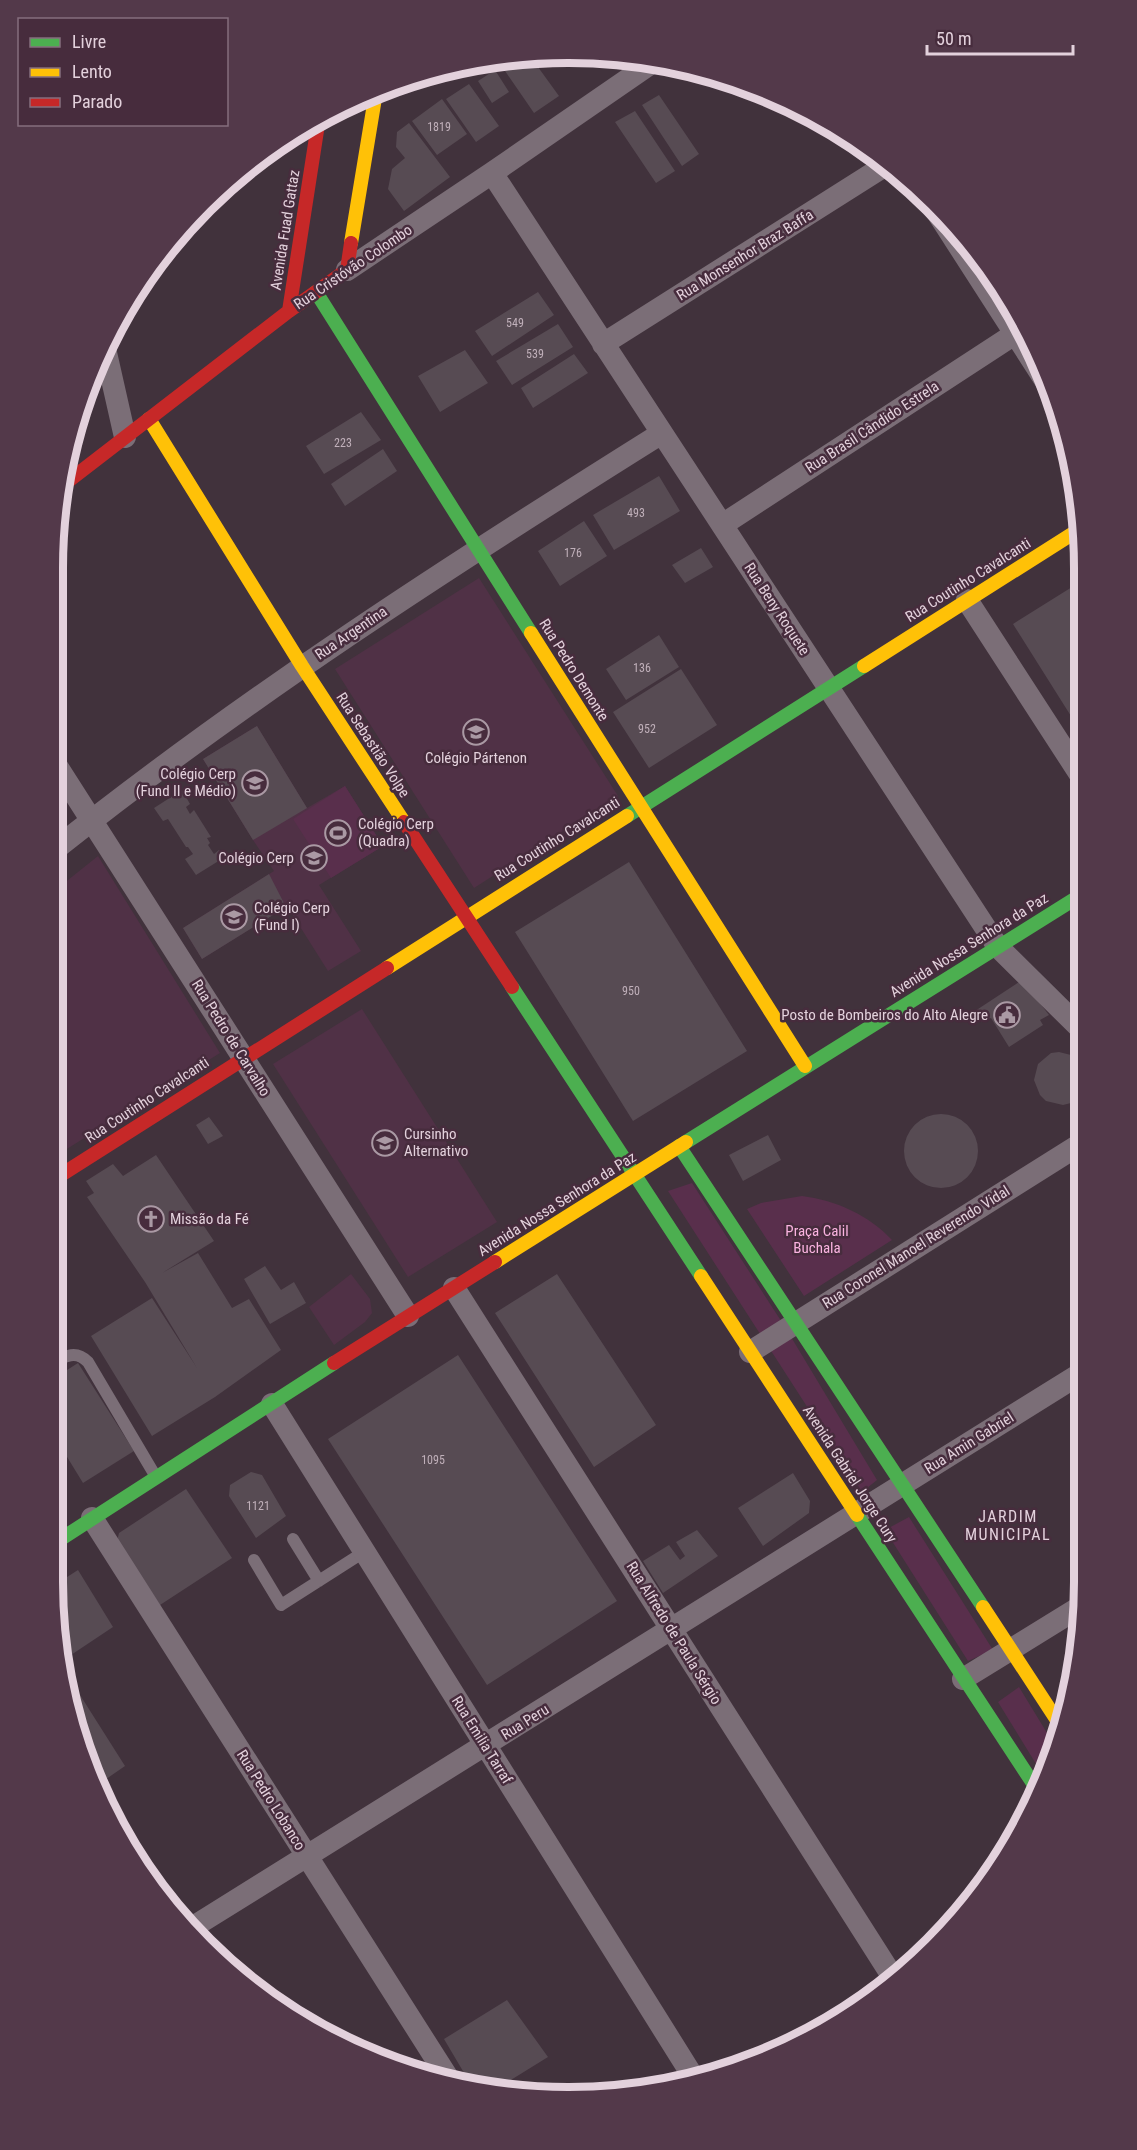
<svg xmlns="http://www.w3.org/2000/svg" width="1137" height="2150" font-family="'Roboto Condensed',sans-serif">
<rect width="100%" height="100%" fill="#41323c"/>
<path fill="#503146" d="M479 578 618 796 474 888 335 669Z
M257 726 307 808 345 786 383 846 319 885 361 951 328 971 287 906 202 959 183 928 274 871 253 840 203 759Z
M98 856 220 1053 62 1152 53 1137V892Z
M362 1009 497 1222 408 1277 273 1064Z
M351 1274 370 1299 372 1313 365 1322 334 1345 309 1307Z"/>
<path fill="#592f4c" d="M345 786 383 846 331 878 293 819Z
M692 1183 785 1327 877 1480 862 1492 668 1191Z
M802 1196C835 1200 869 1215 892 1240L804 1296 747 1209 761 1203Z
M909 1517 993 1650 968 1661 885 1530Z
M1019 1687 1055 1746 1044 1777 998 1702Z"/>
<path fill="#574b53" d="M523 56H530L559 96 534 113 503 68Z
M495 70 509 92 492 103 478 81Z
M469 84 499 126 476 142 446 99Z
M659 95 699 154 682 166 642 105Z
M442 99 467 134 437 155 412 121Z
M635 111 675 171 656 183 615 122Z
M409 123 450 177 404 211 388 189 392 169 405 158 396 147 397 132Z
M538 292 554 315 492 356 475 331Z
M558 324 573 347 512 385 496 361Z
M465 350 488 383 440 412 418 376Z
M574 354 588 373 533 408 521 388Z
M361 412 381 440 324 474 306 446Z
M383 449 397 471 345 506 331 484Z
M659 476 680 511 614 550 593 515Z
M584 521 607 556 560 586 538 551Z
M701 548 713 567 685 583 672 565Z
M1080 582 1081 732 1013 624Z
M659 635 679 667 626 700 606 669Z
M681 669 717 725 649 768 613 712Z
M257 726 307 808 253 840 203 759Z
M182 790 190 804 186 807 190 814 194 810 211 837 207 838 210 843 208 845 214 854 219 850 225 857 196 875 185 859 193 854 188 847H186L168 819 163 821 154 808Z
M629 862 747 1051 633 1121 515 932Z
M269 874 286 907 202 959 183 928Z
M1022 980 1049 1015 1040 1020 1043 1025 1009 1047 991 1018 982 1022 975 1011Z
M1059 1052 1075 1056 1082 1062V1095L1071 1103 1063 1105 1046 1101 1040 1095 1034 1080 1038 1064 1051 1053Z
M904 1151a37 37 0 1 1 74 0a37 37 0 1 1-74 0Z
M209 1117 223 1136 208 1144 196 1125Z
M768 1135 781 1160 743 1181 729 1155Z
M156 1155 214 1241 162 1273 198 1253 232 1308 249 1299 281 1350 215 1397 152 1436 91 1336 152 1298 197 1368 145 1282 87 1197 94 1193 86 1181 113 1164 123 1176Z
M265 1266 281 1290 294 1282 306 1303 270 1324 244 1279Z
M557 1274 656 1425 594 1467 495 1313Z
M458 1355 617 1601 487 1685 328 1439Z
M78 1363 134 1451 83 1483 53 1434V1379Z
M251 1472 262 1475 286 1516 256 1538 229 1496 230 1485Z
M793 1473 810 1501 809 1513 763 1546 738 1508Z
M186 1489 232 1558 160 1605 117 1541 119 1533Z
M697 1530 718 1556 663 1593 643 1561 669 1545 680 1560 685 1556 676 1542Z
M78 1570 113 1627 65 1659 53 1586Z
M68 1676 125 1766 99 1784 80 1748Z
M507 2000 548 2057 501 2086 470 2083 444 2039Z"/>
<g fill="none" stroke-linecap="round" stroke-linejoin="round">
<path stroke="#7b6e77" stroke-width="12" d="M56 1360C69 1355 77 1351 88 1362L156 1477
M293 1539 319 1581
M254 1560 281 1605 364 1552"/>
<path stroke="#7b6e77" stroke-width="22" d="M492 173 998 947 1082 1030
M933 206 1050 388
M347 270 492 173 653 62
M104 344 125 437
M603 344 886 165
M722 525 1021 330
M967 600 1081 776
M53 760 408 1316
M53 851C246 697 453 564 662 433
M454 1288 894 1979
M750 1352 1082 1143
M272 1404 692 2075
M92 1518 450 2081
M963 1679 1083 1605
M193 1927 1083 1372"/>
<path stroke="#4caf50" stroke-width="14" d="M316 292 531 633
M627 816 864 666
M512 987 701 1276
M686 1142 1081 895
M679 1146 983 1607
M857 1515 1038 1791
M53 1544 334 1363"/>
<path stroke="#ffc107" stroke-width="14" d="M351 243 376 92
M149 419 302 666 404 822
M531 633 805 1066
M864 666 1080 529
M387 968 627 816
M495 1262 686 1142
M701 1276 857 1515
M983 1607 1062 1728"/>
<path stroke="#c62828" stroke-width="14" d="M289 311 319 118
M62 486 289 311 347 270 351 243
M404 822 512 987
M53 1180 387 968
M334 1363 495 1262"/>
</g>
<defs>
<g id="school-ring" transform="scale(1.35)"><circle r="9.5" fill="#472c3d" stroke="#aa99a4" stroke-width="1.5"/><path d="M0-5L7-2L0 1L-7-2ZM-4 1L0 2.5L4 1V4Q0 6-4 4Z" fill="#aa99a4"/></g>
<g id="stadium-ring" transform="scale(1.35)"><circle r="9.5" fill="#472c3d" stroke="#aa99a4" stroke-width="1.5"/><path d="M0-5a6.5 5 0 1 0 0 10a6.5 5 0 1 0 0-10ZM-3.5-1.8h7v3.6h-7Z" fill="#aa99a4"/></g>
<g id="civic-ring" transform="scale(1.35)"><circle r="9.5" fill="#472c3d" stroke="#aa99a4" stroke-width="1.5"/><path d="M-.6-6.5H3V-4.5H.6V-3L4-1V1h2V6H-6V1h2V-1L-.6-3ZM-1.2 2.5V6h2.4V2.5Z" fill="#aa99a4"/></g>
<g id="church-ring" transform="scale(1.35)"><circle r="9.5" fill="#472c3d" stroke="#aa99a4" stroke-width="1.5"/><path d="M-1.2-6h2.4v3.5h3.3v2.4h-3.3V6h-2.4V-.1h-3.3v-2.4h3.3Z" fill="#aa99a4"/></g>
</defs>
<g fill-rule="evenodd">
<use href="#school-ring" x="476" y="732"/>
<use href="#school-ring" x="255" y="783"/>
<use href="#stadium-ring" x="338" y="833"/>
<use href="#school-ring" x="314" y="858"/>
<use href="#school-ring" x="234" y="917"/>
<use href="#civic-ring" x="1007" y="1015"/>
<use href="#school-ring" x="385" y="1143"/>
<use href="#church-ring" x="151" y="1219"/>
</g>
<g text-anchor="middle" stroke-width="5" stroke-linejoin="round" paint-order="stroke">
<g font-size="12" fill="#c0b0ba">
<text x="439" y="131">1819</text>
<text x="515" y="327">549</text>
<text x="535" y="358">539</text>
<text x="343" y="447">223</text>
<text x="636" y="517">493</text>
<text x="573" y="557">176</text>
<text x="642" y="672">136</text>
<text x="647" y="733">952</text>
<text x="631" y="995">950</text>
<text x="433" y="1464">1095</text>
<text x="258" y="1510">1121</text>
</g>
<g font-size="15" fill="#e3d1dc" stroke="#472c3d">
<text transform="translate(285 230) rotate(-81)" y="5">Avenida Fuad Gattaz</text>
<text transform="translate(745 255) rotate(-32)" y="5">Rua Monsenhor Braz Baffa</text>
<text transform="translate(353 267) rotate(-34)" y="5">Rua Cristóvão Colombo</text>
<text transform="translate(872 427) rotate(-33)" y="5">Rua Brasil Cândido Estrela</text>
<text transform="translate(968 580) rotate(-32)" y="5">Rua Coutinho Cavalcanti</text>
<text transform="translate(777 609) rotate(57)" y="5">Rua Beny Roquete</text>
<text transform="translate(351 633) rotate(-34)" y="5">Rua Argentina</text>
<text transform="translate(574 670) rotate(58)" y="5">Rua Pedro Demonte</text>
<text transform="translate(373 745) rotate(57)" y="5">Rua Sebastião Volpe</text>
<text transform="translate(557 839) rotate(-32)" y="5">Rua Coutinho Cavalcanti</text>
<text transform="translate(969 945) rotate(-32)" y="5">Avenida Nossa Senhora da Paz</text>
<text transform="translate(231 1038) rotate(58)" y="5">Rua Pedro de Carvalho</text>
<text transform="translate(147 1100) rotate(-33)" y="5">Rua Coutinho Cavalcanti</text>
<text transform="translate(557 1204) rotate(-32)" y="5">Avenida Nossa Senhora da Paz</text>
<text transform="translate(916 1247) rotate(-32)" y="5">Rua Coronel Manoel Reverendo Vidal</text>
<text transform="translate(969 1443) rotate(-32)" y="5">Rua Amin Gabriel</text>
<text transform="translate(850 1474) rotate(57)" y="5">Avenida Gabriel Jorge Cury</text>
<text transform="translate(674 1633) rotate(58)" y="5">Rua Alfredo de Paula Sérgio</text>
<text transform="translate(525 1722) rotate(-32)" y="5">Rua Peru</text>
<text transform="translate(482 1740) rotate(58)" y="5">Rua Emilia Tarraf</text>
<text transform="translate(271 1800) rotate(58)" y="5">Rua Pedro Lobanco</text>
</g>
<g font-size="15" fill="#e3d1dc" stroke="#472c3d" text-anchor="start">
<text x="476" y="763" text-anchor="middle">Colégio Pártenon</text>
<text x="236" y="779" text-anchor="end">Colégio Cerp<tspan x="236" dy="17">(Fund II e Médio)</tspan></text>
<text x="358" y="829">Colégio Cerp<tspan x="358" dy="17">(Quadra)</tspan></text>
<text x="294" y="863" text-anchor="end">Colégio Cerp</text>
<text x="254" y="913">Colégio Cerp<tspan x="254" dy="17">(Fund I)</tspan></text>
<text x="988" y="1020" text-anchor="end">Posto de Bombeiros do Alto Alegre</text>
<text x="404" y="1139">Cursinho<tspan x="404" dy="17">Alternativo</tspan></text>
<text x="170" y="1224">Missão da Fé</text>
</g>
<g font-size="15" fill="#fab3e0" stroke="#472c3d">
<text x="817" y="1236">Praça Calil<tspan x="817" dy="17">Buchala</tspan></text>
</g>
<g font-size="16" letter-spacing="1.5" fill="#e3d1dc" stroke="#472c3d">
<text x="1008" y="1522">JARDIM<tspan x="1008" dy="18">MUNICIPAL</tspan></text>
</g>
</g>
<path d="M0 0H1137V2150H0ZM568 63H569A505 505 0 0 1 1074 568V1582A505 505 0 0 1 569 2087H568A505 505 0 0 1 63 1582V568A505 505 0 0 1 568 63Z" fill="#53394a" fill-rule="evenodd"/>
<path fill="none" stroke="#e3d1dc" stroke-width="8" d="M568 63H569A505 505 0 0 1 1074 568V1582A505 505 0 0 1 569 2087H568A505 505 0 0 1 63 1582V568A505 505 0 0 1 568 63Z"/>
<rect x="18" y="18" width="210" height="108" fill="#472c3d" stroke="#856e7d" stroke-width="1.5"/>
<rect x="30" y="38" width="30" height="9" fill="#4caf50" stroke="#856e7d" stroke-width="1.5"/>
<text x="72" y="48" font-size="18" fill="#e3d1dc">Livre</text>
<rect x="30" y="68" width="30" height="9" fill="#ffc107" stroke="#856e7d" stroke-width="1.5"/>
<text x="72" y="78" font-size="18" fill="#e3d1dc">Lento</text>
<rect x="30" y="98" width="30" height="9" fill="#c62828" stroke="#856e7d" stroke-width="1.5"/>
<text x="72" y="108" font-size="18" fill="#e3d1dc">Parado</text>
<path d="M927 45v9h146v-9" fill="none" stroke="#e3d1dc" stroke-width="3"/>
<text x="936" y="45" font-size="18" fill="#e3d1dc" stroke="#472c3d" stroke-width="4.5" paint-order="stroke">50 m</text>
</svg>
